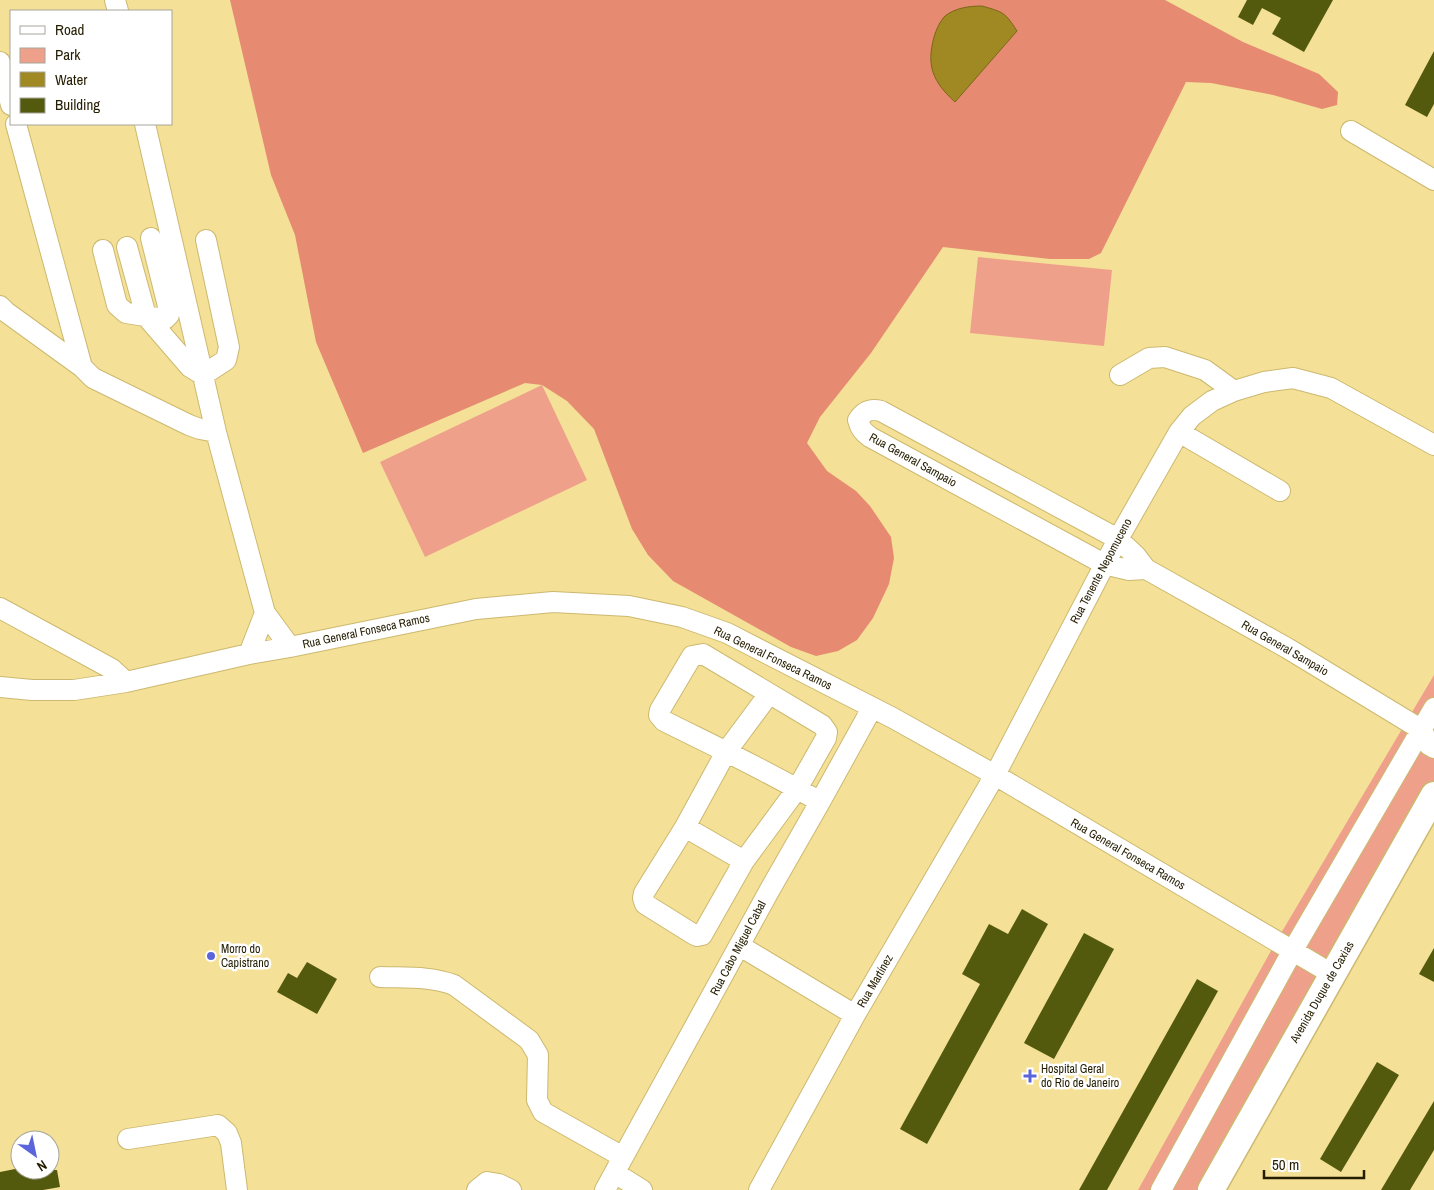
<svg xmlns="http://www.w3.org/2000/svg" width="1434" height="1190" font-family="'Archivo Narrow',sans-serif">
<rect width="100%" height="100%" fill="#f4e096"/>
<path fill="#efa08b" d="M978 257 1112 270 1104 346 970 333Z
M542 385 587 480 425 557 380 462Z
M1434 675V801L1215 1190H1138L1277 940Z"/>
<path fill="#e68a72" d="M230 0H1165L1243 42 1319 74 1338 92 1337 105 1322 109 1273 95 1211 83 1186 82 1101 253 1089 259H1050L943 247 871 353 820 417 807 443 827 471 856 491 870 506 891 537 894 558 889 584 873 618 857 640 838 651 816 656 791 647 673 581 648 555 632 529 594 429 567 401 542 385 525 383 363 453 316 342 295 235 271 175Z"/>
<path fill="#a08823" stroke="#7b6818" d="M982 6C1003 12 1005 12 1017 31L955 102C933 82 926 66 934 37 936 30 940 21 945 16 955 8 969 6 982 6Z"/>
<path fill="#535a0e" d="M1247 0H1333L1304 52 1272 34 1281 18 1262 8 1253 25 1238 17Z
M1434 51V104L1427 117 1405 105Z
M1022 909 1048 924 927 1144 900 1129 980 984 962 974 989 924 1008 934Z
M1084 933 1114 949 1054 1059 1024 1043Z
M1434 948V982L1419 974Z
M307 962 337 979 317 1014 277 992 288 973 297 978Z
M1197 979 1218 991 1107 1190H1079Z
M1377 1062 1399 1075 1341 1172 1320 1159Z
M1434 1101V1150L1410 1190H1381Z
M20 1168V1170H57L60 1187 43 1190H0V1172Z"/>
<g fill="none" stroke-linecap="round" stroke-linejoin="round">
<g stroke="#ccb970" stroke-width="22">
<path id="minor" d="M115 0 118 11
M0 62 11 105
M16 124 82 367 93 378 189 425 200 429 216 432
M145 124 216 432 265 613 290 647
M1351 131 1434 180
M127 247 146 316 190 367 203 375 226 360 229 347 206 240
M103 250 117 305 126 313 165 319 169 315V310L151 238
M0 306 6 312 82 367
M1120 375 1149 358 1165 357 1205 370 1234 391
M1179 432 1280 491
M1146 569 1129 570 1104 564 870 437C863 432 860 428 858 420 864 411 870 408 881 411L1118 539 1136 556 1146 569 1287 648 1422 730 1429 745 1434 748
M0 608 112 669 126 682
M249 654 265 613
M0 687 32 690H74L126 682 249 654 290 647 476 609 553 602 629 606 682 617 727 633 893 718 995 775 1332 974
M769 694 726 752 685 827 644 893 643 898 645 904 693 934 697 936 702 935 744 861 797 789 826 738 827 732 822 725 703 654 692 656 660 710 659 715 664 721C716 747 770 772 820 802
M685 827 744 861
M740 946 855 1015
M380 977C405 978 431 976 454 985L529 1040 538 1055 537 1100 543 1112 623 1157
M128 1139 218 1125 227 1133 231 1143 237 1190
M615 1173 642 1190
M477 1190 487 1182 499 1184 511 1190
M605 1190 768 893 820 802 872 708
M759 1190 855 1015 995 775 1118 539 1179 432 1192 416 1212 401 1234 391 1264 382 1293 378 1331 388 1434 445
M1161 1190 1293 950 1434 708"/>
</g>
<g stroke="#ccb970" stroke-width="29">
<path id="major" d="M1211 1190 1434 795"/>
</g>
<use href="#minor" stroke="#fff" stroke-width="20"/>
<use href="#major" stroke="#fff" stroke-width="26"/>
</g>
<g fill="#5a64db" stroke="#fff" stroke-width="2">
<circle cx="211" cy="956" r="5"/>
<path d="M1027.5 1068.5h5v5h5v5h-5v5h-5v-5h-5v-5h5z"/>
</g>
<g text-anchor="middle" stroke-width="5" stroke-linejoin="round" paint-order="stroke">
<g font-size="12" fill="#241d00" stroke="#fff">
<text transform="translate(913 460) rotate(29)" y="4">Rua General Sampaio</text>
<text transform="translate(1101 571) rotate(-62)" y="4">Rua Tenente Nepomuceno</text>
<text transform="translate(366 631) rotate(-12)" y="4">Rua General Fonseca Ramos</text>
<text transform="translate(1285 648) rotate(30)" y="4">Rua General Sampaio</text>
<text transform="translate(773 658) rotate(26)" y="4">Rua General Fonseca Ramos</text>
<text transform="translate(1128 854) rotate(30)" y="4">Rua General Fonseca Ramos</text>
<text transform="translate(738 948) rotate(-62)" y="4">Rua Cabo Miguel Cabal</text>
<text transform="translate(875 981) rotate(-60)" y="4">Rua Martínez</text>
<text transform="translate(1322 992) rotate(-60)" y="4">Avenida Duque de Caxias</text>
</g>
<g font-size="12" fill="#241d00" stroke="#fff" text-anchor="start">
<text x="221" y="953">Morro do<tspan x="221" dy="14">Capistrano</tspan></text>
<text x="1041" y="1073">Hospital Geral<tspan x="1041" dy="14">do Rio de Janeiro</tspan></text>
</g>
</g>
<rect x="10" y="10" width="162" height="115" fill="#ffffff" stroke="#a7a599"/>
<rect x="20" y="26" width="25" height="8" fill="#ffffff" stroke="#a7a599"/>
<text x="55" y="35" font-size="15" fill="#241d00">Road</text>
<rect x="20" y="48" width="25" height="15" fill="#efa08b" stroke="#a7a599"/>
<text x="55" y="60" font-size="15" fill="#241d00">Park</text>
<rect x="20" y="72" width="25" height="15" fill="#a08823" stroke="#a7a599"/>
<text x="55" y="85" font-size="15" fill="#241d00">Water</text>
<rect x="20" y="98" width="25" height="15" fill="#535a0e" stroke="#a7a599"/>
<text x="55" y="110" font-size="15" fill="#241d00">Building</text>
<g transform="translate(35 1155) rotate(147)"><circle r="24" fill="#ffffff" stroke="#a7a599"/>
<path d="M0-4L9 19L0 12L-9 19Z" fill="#5a64db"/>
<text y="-8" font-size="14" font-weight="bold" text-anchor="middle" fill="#241d00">N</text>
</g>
<path d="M1264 1170v8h100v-8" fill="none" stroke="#241d00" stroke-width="2.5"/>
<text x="1272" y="1170" font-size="15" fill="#241d00" stroke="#ffffff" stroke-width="4" paint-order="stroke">50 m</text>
</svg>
